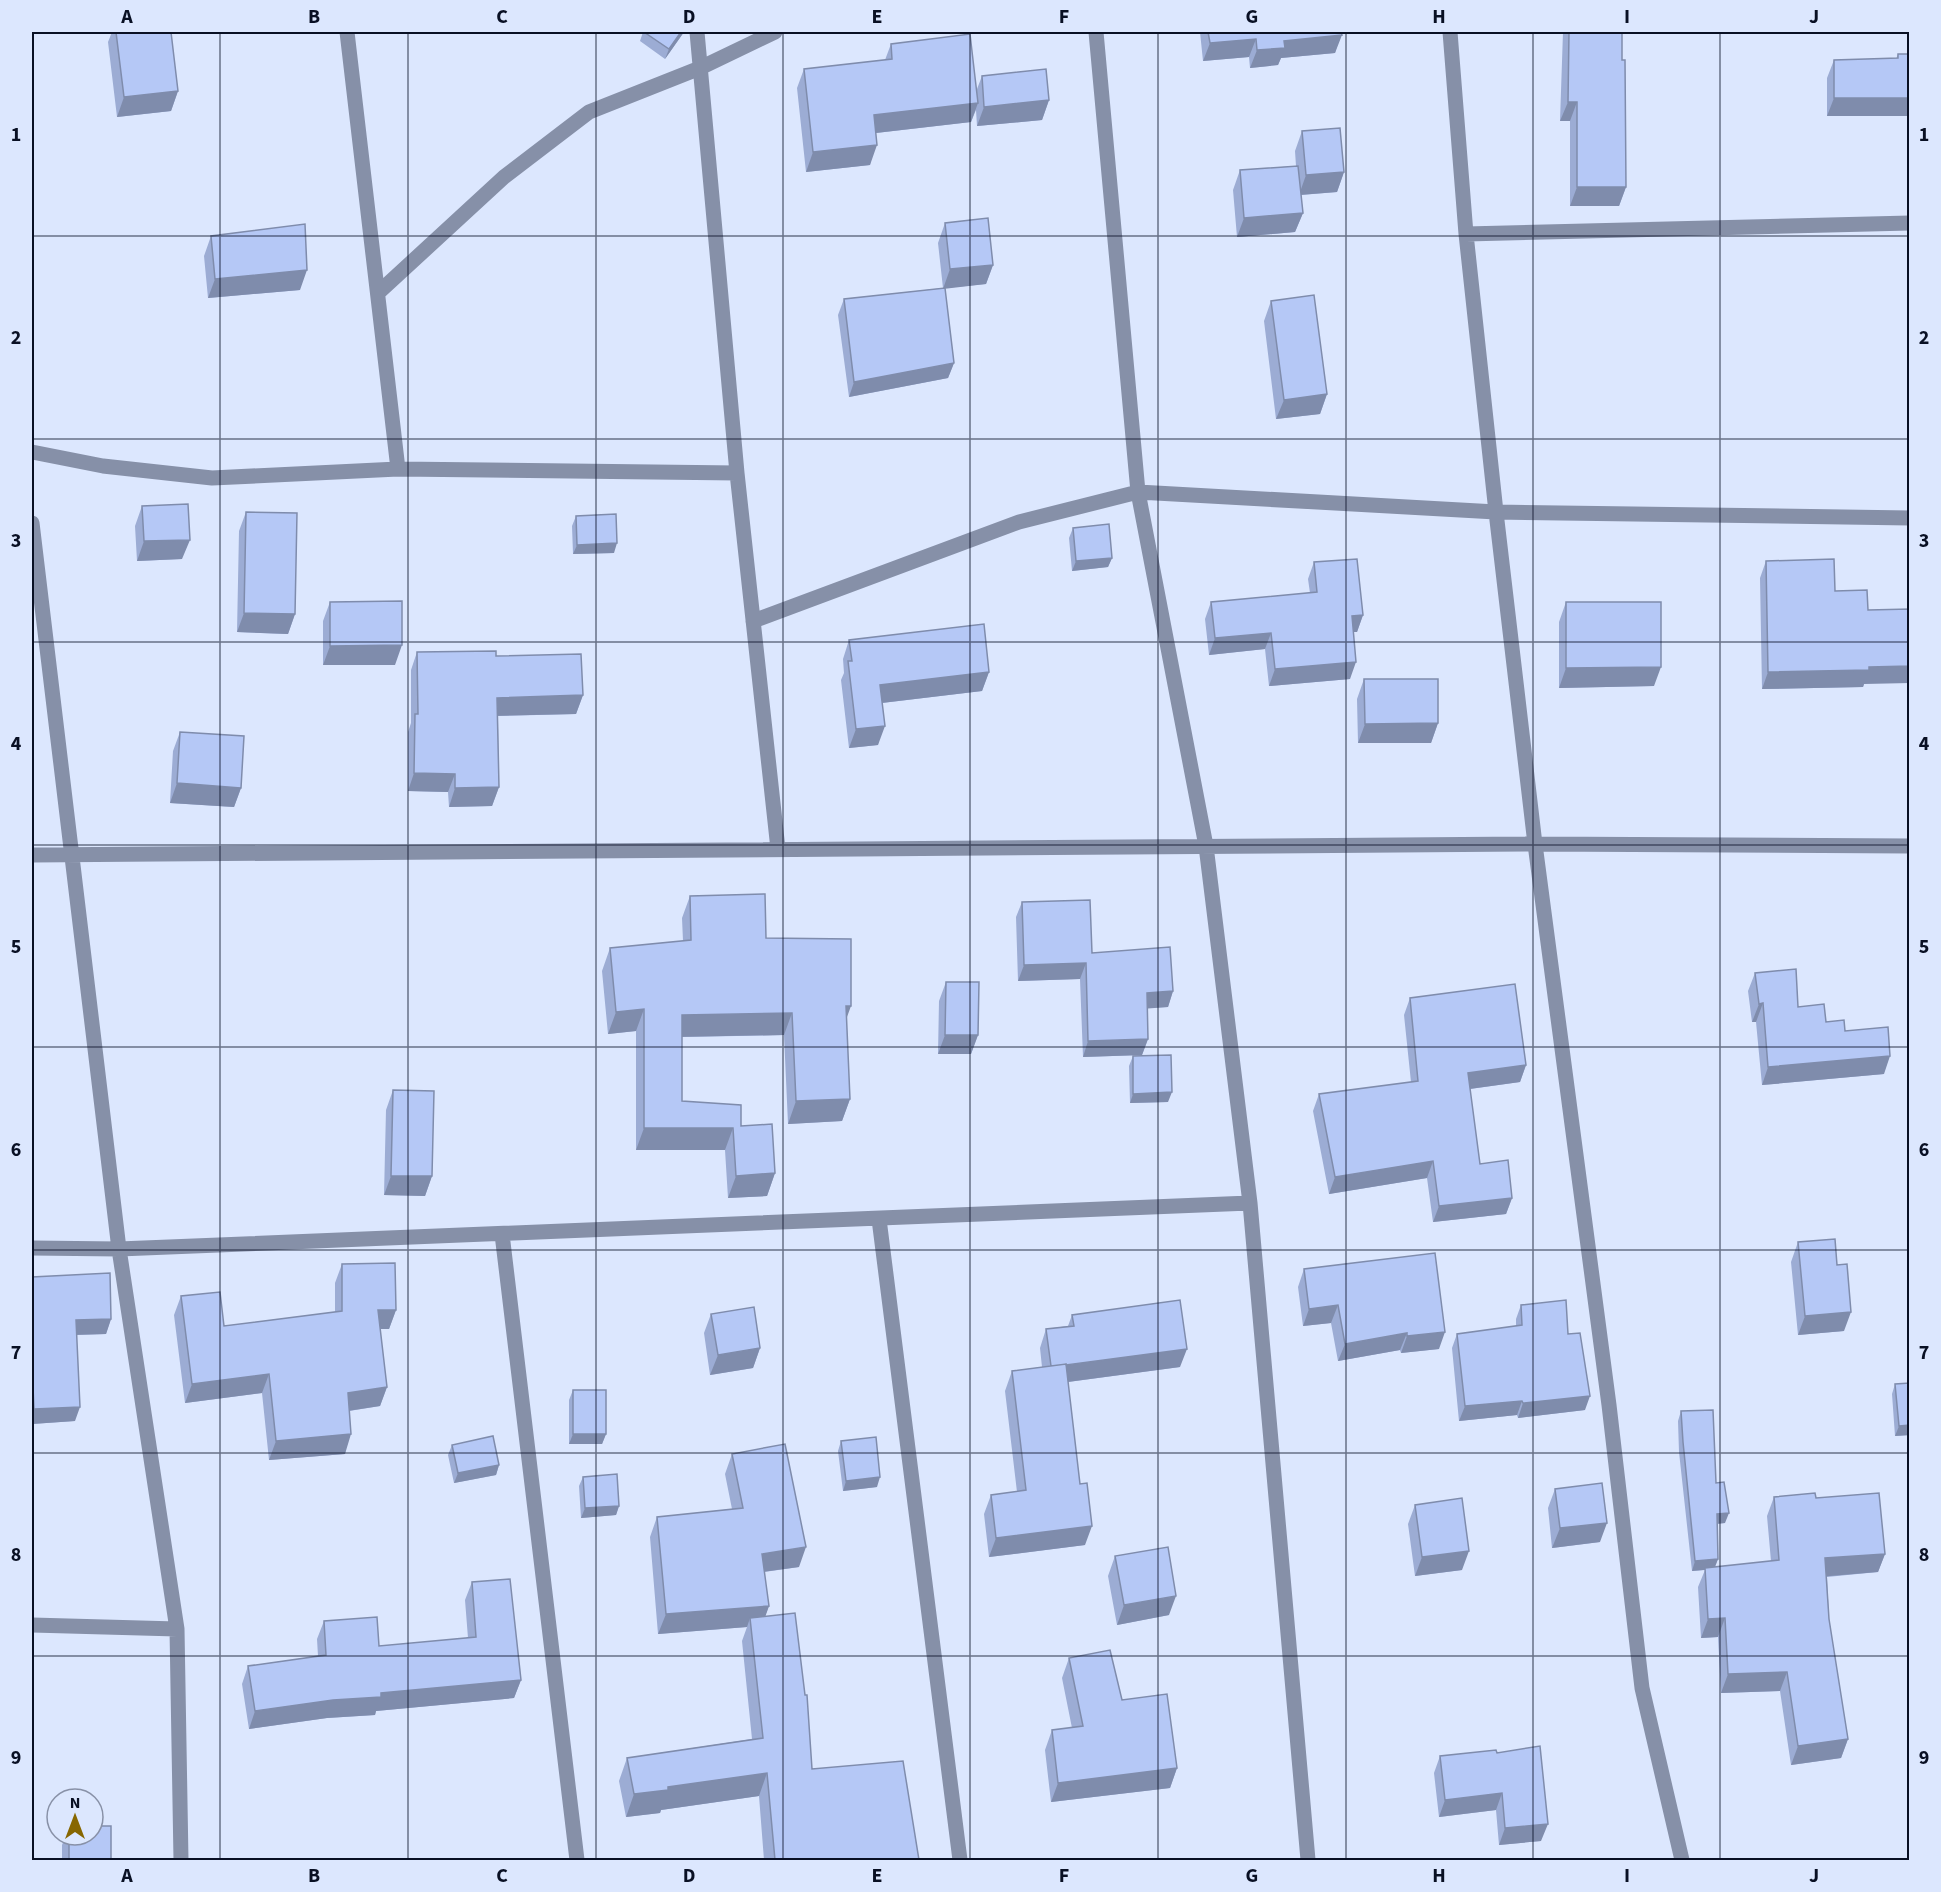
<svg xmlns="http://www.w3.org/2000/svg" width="1941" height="1892" font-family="'Source Sans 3',sans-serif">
<rect width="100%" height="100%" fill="#dce7fe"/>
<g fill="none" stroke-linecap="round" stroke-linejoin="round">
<path stroke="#8690a8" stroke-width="15" d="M347 32 398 469
M697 32 737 473 778 849
M1096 32 1138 492 1206 846 1250 1203 1308 1860
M1450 32 1466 234 1496 512 1535 844 1609 1405 1642 1688 1682 1860
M1466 234 1910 223
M378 293 504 177 589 112 700 68 775 32
M32 452 103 466 212 478 398 469 737 473
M32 523 119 1249 177 1629 181 1860
M753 621 1019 522 1138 492 1496 512 1910 518
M32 855 1535 844 1910 846
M879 1219 960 1860
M502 1234 577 1860
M32 1248 119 1249 1250 1203
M32 1625 177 1629"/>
</g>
<path fill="#9cacd4" d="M112 32H171L178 91 171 111 117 117 108 42Z
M643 32H684L665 59 640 41Z
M1200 32H1341L1335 53 1281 58 1278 65 1250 68 1249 57 1203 61Z
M1563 32H1622V60L1626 187 1619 206H1570V121H1560Z
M891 44 977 89 982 76 1049 100 1042 120 977 126 976 110 971 122 876 133 870 165 806 172 797 88 804 69 885 60Z
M1898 54 1910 116H1827V78L1834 60 1896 59Z
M1302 131 1344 172 1337 192 1301 195 1303 213 1295 232 1237 237 1233 190 1240 170 1296 166 1295 151Z
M945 223 993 265 986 284 945 288 954 363 948 378 849 397 838 315 844 299 943 288 938 243Z
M211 236 300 290 208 298 204 256Z
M1271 301 1327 394 1320 414 1276 419 1264 321Z
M142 506 182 559 137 561 135 526Z
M246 512 295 614 288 634 237 632 239 531Z
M576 516 614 553 573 554 572 526Z
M1073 528 1112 558 1108 567 1072 571 1069 538Z
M1766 561 1835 591 1868 610 1864 684 1863 687 1762 689 1760 578Z
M1314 562 1363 615 1357 632H1353L1350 679 1269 686 1265 649 1209 655 1205 619 1211 602 1310 593 1308 579Z
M330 602 395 665H323V621Z
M1566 602 1654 686 1559 688V622Z
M849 640 989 672 982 691 882 703 878 745 849 748 841 680 844 673 843 659Z
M417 652 496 656 583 695 576 714 498 716 499 787 492 806 449 807 448 792 408 791V732L411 723V670Z
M1364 679 1438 723 1431 743H1358L1357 699Z
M180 732 241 788 234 807 170 803 173 751Z
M690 896 766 938 846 1019 850 1099 842 1121 788 1124 784 1035 682 1037V1101L741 1126 775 1173 767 1196 728 1198 725 1150H636V1031L608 1034 602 971 610 948 683 941 682 918Z
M1022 902 1092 953 1173 991 1168 1007 1147 1008 1148 1039 1142 1055 1083 1057 1080 979 1018 981 1016 917Z
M1755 973 1798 1007 1845 1031 1884 1074 1762 1085 1756 1022H1752L1748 991Z
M946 982 978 1035 971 1054H938L939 1001Z
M1410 998 1526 1065 1520 1082 1470 1089 1480 1164 1512 1198 1506 1214 1433 1222 1427 1178 1329 1194 1313 1111 1319 1094 1411 1082 1404 1015Z
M1133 1056 1168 1102 1130 1103 1129 1066Z
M393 1090 432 1176 425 1196 384 1195 386 1110Z
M1798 1242 1844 1331 1798 1335 1791 1262Z
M342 1264 396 1310 389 1329H380L387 1387 380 1406 349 1411 345 1454 269 1460 262 1393 185 1403 174 1315 181 1296 224 1326 335 1312V1283Z
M1304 1269 1439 1349 1401 1353 1400 1350 1338 1361 1331 1323 1303 1326 1298 1287Z
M32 1277 111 1319 106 1334 77 1335 75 1421 32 1424Z
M1521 1305 1568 1334 1585 1410 1518 1418 1517 1415 1459 1421 1452 1348 1457 1334 1516 1326V1319Z
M711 1314 760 1348 753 1368 710 1375 704 1333Z
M1072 1315 1180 1367 1068 1382 1085 1545 989 1557 984 1514 991 1495 1017 1492 1005 1391 1012 1371 1042 1367 1040 1348 1046 1329 1068 1326Z
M1910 1383V1435L1895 1436 1892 1394 1895 1384Z
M573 1390 606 1434 602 1444H569V1400Z
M1681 1411 1716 1483 1725 1523 1717 1524 1718 1559 1715 1567 1771 1561 1767 1516 1774 1497 1816 1498 1885 1554 1878 1572 1827 1577 1829 1619 1848 1739 1841 1758 1791 1765 1780 1691 1721 1693 1718 1637 1701 1638 1698 1587 1705 1570 1692 1571 1679 1452 1678 1421Z
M841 1441 877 1487 843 1491 838 1451Z
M452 1445 499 1465 496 1475 454 1483 448 1455Z
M732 1454 799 1567 764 1572 769 1606 765 1616 812 1769 919 1860H764L759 1796 661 1810 660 1813 626 1817 619 1781 627 1758 752 1739 742 1641 747 1627 658 1634 650 1537 657 1517 732 1509 725 1474Z
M583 1477 619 1506 616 1515 581 1518 579 1486Z
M1555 1489 1600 1542 1552 1548 1548 1508Z
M1415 1505 1462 1570 1415 1576 1408 1524Z
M1115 1556 1169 1615 1117 1625 1108 1576Z
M472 1582 521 1680 514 1698 376 1711 375 1715 327 1718 249 1729 242 1684 248 1666 318 1656 317 1639 324 1621 379 1646 468 1638 465 1600Z
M1069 1658 1177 1768 1170 1788 1051 1802 1045 1750 1052 1730 1072 1728 1062 1678Z
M1497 1753 1541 1841 1499 1845 1496 1810 1439 1817 1434 1773 1440 1756Z
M66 1835H93L111 1860H62V1845Z"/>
<path fill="#7f8cac" d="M681 32H684L665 59 669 49Z
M1342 35 1335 53 1281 58 1278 65 1250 68 1257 50 1284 41Z
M1256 39 1249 57 1203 61 1210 43Z
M178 91 171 111 117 117 124 97Z
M1834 98H1910V116H1827Z
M1049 100 1042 120 977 126 984 107Z
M1568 102H1577L1570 121H1560Z
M978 103 971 122 867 134 874 115Z
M877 145 870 165 806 172 813 152Z
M1344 172 1337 192 1299 195 1306 175Z
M1577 187H1626L1619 206H1570Z
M1303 213 1295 232 1237 237 1244 218Z
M993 265 986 284 943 289 950 269Z
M307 270 300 290 208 298 215 279Z
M954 363 948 378 849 397 854 382Z
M1327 394 1320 414 1276 419 1284 400Z
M190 540 182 559 137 561 144 541Z
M617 543 614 553 573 554 577 545Z
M1112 558 1108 567 1072 571 1076 561Z
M244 613 295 614 288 634 237 632Z
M1363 615 1357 632H1346L1352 616Z
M1271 633 1265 649 1209 655 1215 638Z
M402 645 395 665H323L330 646Z
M1356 662 1350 679 1269 686 1275 669Z
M1910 666V683L1864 684 1863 687 1762 689 1768 672 1869 667Z
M1661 667 1654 686 1559 688 1566 668Z
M989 672 982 691 873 704 880 685Z
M583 695 576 714 491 716 497 698Z
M1438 723 1431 743H1358L1365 724Z
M885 726 878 745 849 748 856 729Z
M414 773 455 774 448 792 408 791Z
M177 783 241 788 234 807 170 803Z
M499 787 492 806 449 807 455 788Z
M1086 963 1080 979 1018 981 1024 965Z
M1173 991 1168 1007 1141 1009 1147 993Z
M1763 1003 1756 1022H1752L1759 1004Z
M846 1006H851L843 1028Z
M644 1009 636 1031 608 1034 616 1012Z
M792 1013 784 1035 674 1037 682 1015Z
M945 1035H978L971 1054H938Z
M1148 1039 1142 1055 1083 1057 1088 1041Z
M1890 1056 1884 1074 1762 1085 1768 1067Z
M1526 1065 1520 1082 1462 1090 1468 1073Z
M1172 1092 1168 1102 1130 1103 1133 1094Z
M850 1099 842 1121 788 1124 796 1101Z
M644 1128H733L725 1150H636Z
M1433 1161 1427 1178 1329 1194 1335 1177Z
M775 1173 767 1196 728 1198 736 1176Z
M391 1176H432L425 1196 384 1195Z
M1512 1198 1506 1214 1433 1222 1439 1206Z
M1338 1305 1331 1323 1303 1326 1309 1309Z
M378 1310H396L389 1329H371Z
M1851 1312 1844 1331 1798 1335 1805 1316Z
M111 1319 106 1334 70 1335 76 1320Z
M1445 1332 1439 1349 1401 1353 1407 1336Z
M1407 1333 1400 1350 1338 1361 1345 1344Z
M760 1348 753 1368 710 1375 718 1355Z
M1187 1349 1180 1367 1045 1385 1051 1367Z
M269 1374 262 1393 185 1403 192 1384Z
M387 1387 380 1406 341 1412 348 1393Z
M1590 1396 1585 1410 1518 1418 1523 1403Z
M1522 1401 1517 1415 1459 1421 1465 1406Z
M80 1407 75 1421 32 1424V1415L34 1409Z
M1910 1425V1435L1895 1436 1899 1426Z
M351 1434 345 1454 269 1460 276 1441Z
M573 1434H606L602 1444H569Z
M499 1465 496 1475 454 1483 458 1473Z
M880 1477 877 1487 843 1491 846 1481Z
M619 1506 616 1515 581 1518 585 1508Z
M1729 1513 1725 1523 1713 1524 1717 1514Z
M1607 1523 1600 1542 1552 1548 1560 1528Z
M1092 1526 1085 1545 989 1557 996 1538Z
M806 1547 799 1567 755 1573 762 1554Z
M1469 1551 1462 1570 1415 1576 1422 1557Z
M1885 1554 1878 1572 1818 1577 1825 1558Z
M1718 1559 1714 1569 1692 1571 1695 1561Z
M1176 1596 1169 1615 1117 1625 1124 1605Z
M769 1606 762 1626 750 1618 747 1627 658 1634 666 1614Z
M1725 1618 1718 1637 1701 1638 1708 1619Z
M1787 1672 1780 1691 1721 1693 1728 1674Z
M521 1680 514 1698 376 1711 375 1715 327 1718 249 1729 255 1711 381 1693Z
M1848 1739 1841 1758 1791 1765 1798 1746Z
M1177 1768 1170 1788 1051 1802 1058 1783Z
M767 1773 759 1796 661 1810 660 1813 626 1817 634 1794 668 1787Z
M1502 1793 1496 1810 1439 1817 1445 1800Z
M1548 1824 1541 1841 1499 1845 1505 1828Z"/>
<path fill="#b5c8f6" stroke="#7f8cac" stroke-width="1.5" d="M116 32H171L178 91 124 97Z
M644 32H681L669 49Z
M1208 32H1341L1342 35 1284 41 1285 48 1257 50 1256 39 1210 43Z
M1569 32H1622V60H1625L1626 187H1577V102H1568Z
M970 34 978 103 874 115 877 145 813 152 804 69 892 59 891 44Z
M1898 54H1910V98H1834V60L1898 58Z
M1046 69 1049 100 984 107 982 76Z
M1340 128 1344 172 1306 175 1302 131Z
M1298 166 1303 213 1244 218 1240 170Z
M988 218 993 265 950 269 945 223Z
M305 224 307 270 215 279 211 236Z
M945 288 954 363 854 382 844 299Z
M1314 295 1327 394 1284 400 1271 301Z
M188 504 190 540 144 541 142 506Z
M246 512 297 513 295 614 244 613Z
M616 514 617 543 577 545 576 516Z
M1109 524 1112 558 1076 561 1073 528Z
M1357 559 1363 615 1352 616 1356 662 1275 669 1271 633 1215 638 1211 602 1317 592 1314 562Z
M1834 559 1835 591 1867 590 1868 610 1910 609V666L1869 667V670L1768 672 1766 561Z
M402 601V645L330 646V602Z
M1566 602H1661V667L1566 668Z
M984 624 989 672 880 685 885 726 856 729 848 661H852L849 640Z
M496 651V656L581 654 583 695 497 698 499 787 455 788V774L414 773 415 714H418L417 652Z
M1364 679H1438V723L1365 724Z
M180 732 244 736 241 788 177 783Z
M765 894 766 938 851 939V1006H846L850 1099 796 1101 792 1013 682 1015V1101L741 1105V1126L772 1124 775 1173 736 1176 733 1128H644V1009L616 1012 610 948 691 940 690 896Z
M1090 900 1092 953 1170 947 1173 991 1147 993 1148 1039 1088 1041 1086 963 1024 965 1022 902Z
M1796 969 1798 1007 1824 1004 1826 1022 1844 1020 1845 1031 1888 1027 1890 1056 1768 1067 1763 1003 1759 1004 1755 973Z
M946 982H979L978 1035H945Z
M1515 984 1526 1065 1468 1073 1480 1164 1508 1160 1512 1198 1439 1206 1433 1161 1335 1177 1319 1094 1418 1081 1410 998Z
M1171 1055 1172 1092 1133 1094V1056Z
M393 1090 434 1091 432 1176H391Z
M1835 1239 1837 1265 1847 1264 1851 1312 1805 1316 1798 1242Z
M1435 1253 1445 1332 1407 1336V1333L1345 1344 1338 1305 1309 1309 1304 1269Z
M395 1263 396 1310H378L387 1387 348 1393 351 1434 276 1441 269 1374 192 1384 181 1296 220 1292 224 1326 342 1311V1264Z
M110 1273 111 1319 76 1320 80 1407 34 1409 32 1366V1277Z
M1180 1300 1187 1349 1066 1365V1364L1051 1366 1046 1329 1074 1326 1072 1315Z
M1566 1300 1568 1334 1580 1333 1590 1396 1523 1403 1522 1401 1465 1406 1457 1334 1522 1325 1521 1305Z
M754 1307 760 1348 718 1355 711 1314Z
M1066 1364 1080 1484 1087 1483 1092 1526 996 1538 991 1495 1026 1490 1012 1371Z
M1910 1383V1425L1899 1426 1895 1384Z
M573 1390H606V1434H573Z
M1713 1410 1716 1483 1724 1482 1729 1513 1717 1514 1718 1559 1695 1561 1683 1442 1681 1411Z
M493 1436 499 1465 458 1473 452 1445Z
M876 1437 880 1477 846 1481 841 1441Z
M785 1444 806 1547 762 1554 769 1606 666 1614 657 1517 743 1508 732 1454Z
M617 1474 619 1506 585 1508 583 1477Z
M1602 1483 1607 1523 1560 1528 1555 1489Z
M1815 1493 1816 1498 1879 1493 1885 1554 1825 1558 1829 1619 1848 1739 1798 1746 1787 1672 1728 1674 1725 1618 1708 1619 1705 1568 1779 1560 1774 1497Z
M1462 1498 1469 1551 1422 1557 1415 1505Z
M1168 1547 1176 1596 1124 1605 1115 1556Z
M510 1579 521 1680 381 1693V1697L333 1700 255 1711 248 1666 326 1655 324 1621 377 1617 379 1646 476 1637 472 1582Z
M795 1613 805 1695H807L812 1769 903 1761 919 1860H775L767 1773 668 1787V1790L634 1794 627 1758 763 1738 750 1618Z
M1110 1650 1122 1700 1167 1694 1177 1768 1058 1783 1052 1730 1083 1726 1069 1658Z
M1540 1746 1548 1824 1505 1828 1502 1793 1445 1800 1440 1756 1496 1750 1497 1753Z
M93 1826H111V1860H69V1835H93Z"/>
<path fill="none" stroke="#091024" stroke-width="1.5" stroke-opacity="0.55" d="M220 32V1860M408 32V1860M596 32V1860M783 32V1860M970 32V1860M1158 32V1860M1346 32V1860M1533 32V1860M1720 32V1860M32 236H1910M32 439H1910M32 642H1910M32 845H1910M32 1047H1910M32 1250H1910M32 1453H1910M32 1656H1910"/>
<rect width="1941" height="1892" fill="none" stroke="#dce7fe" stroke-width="66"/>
<g transform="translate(75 1817)"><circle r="28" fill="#dce7fe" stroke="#8891a7" stroke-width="1.5"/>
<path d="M0-4.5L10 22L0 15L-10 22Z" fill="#876701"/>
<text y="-9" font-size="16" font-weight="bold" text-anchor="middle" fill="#091024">N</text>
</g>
<rect x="33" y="33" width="1875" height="1826" fill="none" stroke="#091024" stroke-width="2"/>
<g font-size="20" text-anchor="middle" font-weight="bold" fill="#091024">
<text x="127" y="23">A</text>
<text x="314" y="23">B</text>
<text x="502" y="23">C</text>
<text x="689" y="23">D</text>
<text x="877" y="23">E</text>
<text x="1064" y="23">F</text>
<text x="1252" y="23">G</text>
<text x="1439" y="23">H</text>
<text x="1627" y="23">I</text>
<text x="1814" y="23">J</text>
<text x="16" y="141">1</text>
<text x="1924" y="141">1</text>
<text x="16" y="344">2</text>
<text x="1924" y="344">2</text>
<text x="16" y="547">3</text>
<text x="1924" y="547">3</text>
<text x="16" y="750">4</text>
<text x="1924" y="750">4</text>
<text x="16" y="953">5</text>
<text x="1924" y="953">5</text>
<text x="16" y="1156">6</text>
<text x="1924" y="1156">6</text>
<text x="16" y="1359">7</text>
<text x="1924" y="1359">7</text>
<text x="16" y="1561">8</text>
<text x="1924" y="1561">8</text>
<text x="16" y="1764">9</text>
<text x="1924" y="1764">9</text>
<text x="127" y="1882">A</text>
<text x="314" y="1882">B</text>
<text x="502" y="1882">C</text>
<text x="689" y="1882">D</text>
<text x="877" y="1882">E</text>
<text x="1064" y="1882">F</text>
<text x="1252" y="1882">G</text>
<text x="1439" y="1882">H</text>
<text x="1627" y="1882">I</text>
<text x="1814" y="1882">J</text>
</g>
</svg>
